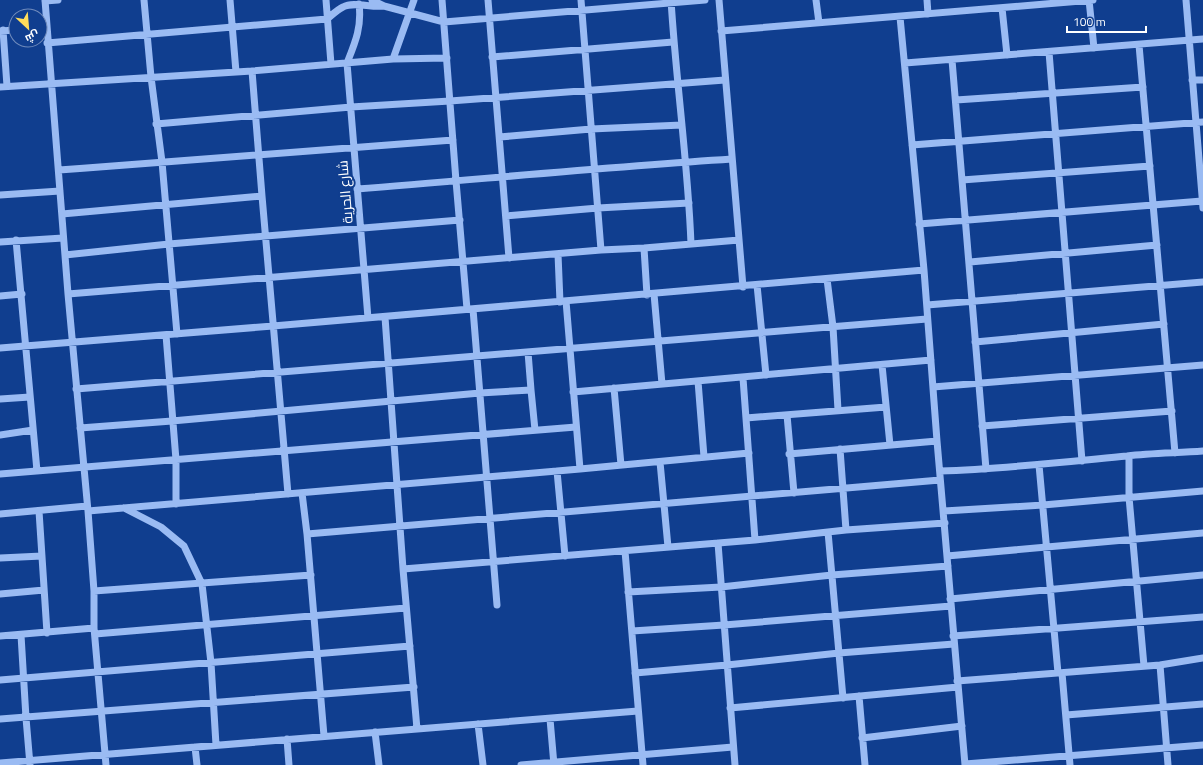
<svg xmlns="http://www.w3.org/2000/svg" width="1203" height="765" font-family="'Titillium Web',Cairo,sans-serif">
<rect width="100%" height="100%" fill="#103e8f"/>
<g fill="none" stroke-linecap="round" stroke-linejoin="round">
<path stroke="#9abbf3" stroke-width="7" d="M45 0 68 294 88 511 94 591V628L106 765
M144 0 151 77 162 162 177 334
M230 0 236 72
M326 0 331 64
M372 0 384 6 444 22 705 0
M442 0 456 181 467 309
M488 0 509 258
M581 0 601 250
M671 0C676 82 688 163 691 244
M719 0 743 287
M816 0 819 23
M927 0 928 14
M1089 0 1094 48
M1186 0 1203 208
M45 1 58 0
M359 4C362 27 355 43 347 63L368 318
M1002 8 1007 55
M900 17 924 270 937 441 965 765
M3 30 7 86
M0 31 16 30
M721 31 1093 0
M47 43 327 19C332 15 337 10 343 7 354 1 371 8 384 6
M1139 45 1175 453
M1049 52 1082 461
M492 57 673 42
M393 59 414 0
M952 60 986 469
M905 63 1203 39
M252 71 262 196 288 494
M1192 80H1203
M0 87 252 71 393 59 447 58
M956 100 1143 87
M156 124 351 107 450 101 725 80
M500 137 591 129 682 125
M912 145 1203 122
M59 170C190 160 321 151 453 140
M962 180 1150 166
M357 189C483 179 607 167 732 159
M0 195 60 191
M62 214 262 196
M506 216 598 208 689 203
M919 224 1202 201
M16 240 37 471
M0 242 63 238
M644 248 647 295
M558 254 560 302
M65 255 169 244 460 220
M970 262 1157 245
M827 279 833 327 838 410
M757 285 766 375
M68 294 601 250 644 248 739 240
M654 294 662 384
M0 296 22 294
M566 301 580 469
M927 305 1203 282
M473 309 497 605
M385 317 403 569 417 729
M166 335 176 460V504
M975 342 1164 324
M0 348 273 326 924 270
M528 352 531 390
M882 365 890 445
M743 378 755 540
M698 381 704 457
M933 387 1203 365
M614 388 621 465
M76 389 927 319
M573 392 931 360
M0 399 30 397
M787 415 794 493
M746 418 886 407
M982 426 1172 411
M80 428 172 421 480 393 531 390 535 430
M0 435 33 430
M840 449 846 530
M789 454 937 441
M1129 456V497L1144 666
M660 462 668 547
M1039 465 1058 673
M557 471 565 556
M940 471C1003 469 1065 462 1127 456 1152 453 1178 453 1203 451
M0 474 576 427
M302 493 307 534 324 736
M124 508 161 527 184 546 202 584 211 663 216 745
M39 511 47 633
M88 511 580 469 749 453
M944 511 1043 505 1203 491
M0 514 87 506
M828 532 843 698
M307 534 940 480
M718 543 735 765
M625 551 643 765
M947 556 1203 533
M0 558 42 556
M403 569 755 540 846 530 945 523
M94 591 311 575
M628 592 721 587 832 575 948 566
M0 594 44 590
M950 599 1203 575
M632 631 724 625 951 606
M95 634 406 608
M21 635 26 718 30 765
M0 636 94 628
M953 636 1203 617
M1160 665 1168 765
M635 673 727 665 839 653 954 644
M1062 673 1070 765
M0 680 410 646
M957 681 1160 665 1203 658
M859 696 865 765
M730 708 958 687
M1066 715 1203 704
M0 719 414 687
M550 719 554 765
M478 724 483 765
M375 732 379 765
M862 738 962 726
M287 739 289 765
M195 747 197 765
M0 763 638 711
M965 764 1203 745
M521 765 733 747"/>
</g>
<g text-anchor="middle" stroke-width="4" stroke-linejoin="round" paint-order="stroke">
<g font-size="14" fill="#fff" stroke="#103e8f">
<text transform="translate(345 192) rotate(-95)" y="5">شارع الحرية</text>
</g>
</g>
<g transform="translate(28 28) rotate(154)"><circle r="19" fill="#103e8f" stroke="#708bbc"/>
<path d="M0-3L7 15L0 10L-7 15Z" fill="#ffdc5b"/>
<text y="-6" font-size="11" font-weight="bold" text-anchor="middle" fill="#ffffff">ش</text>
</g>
<path d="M1067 26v6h79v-6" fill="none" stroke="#ffffff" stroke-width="2"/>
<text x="1073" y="26" font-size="12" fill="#ffffff" stroke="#103e8f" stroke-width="3" paint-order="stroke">100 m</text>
</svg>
